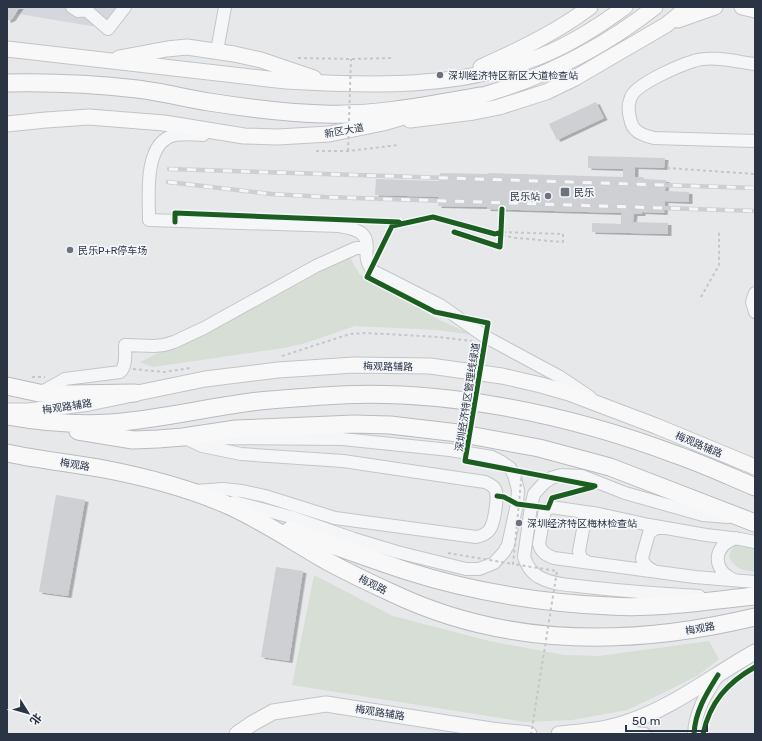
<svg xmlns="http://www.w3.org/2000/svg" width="762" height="741" font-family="Rubik,'Noto Sans SC',sans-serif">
<defs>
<filter id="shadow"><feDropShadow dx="3.5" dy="2" stdDeviation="0" flood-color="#0004"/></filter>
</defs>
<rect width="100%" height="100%" fill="#e6e8ea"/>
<path fill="#d4d7dd" d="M7 7H132L116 25 91 26 7 12Z"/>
<path fill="#d6ded6" d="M350 257 359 274 439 320 474 335 437 330 355 326 306 343 284 348 153 367 140 362Z
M739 543 755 546V572C742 570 736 569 729 557 730 550 733 547 739 543Z
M314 575 393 616 489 641 564 655 599 656 709 641 719 659 697 676 663 693 627 710 572 720 525 722 292 685Z"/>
<path fill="#ced0d3" filter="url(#shadow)" d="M7 7H20L12 19 7 21Z
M596 102 604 118 557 140 549 124Z
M588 156 665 158 664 168 635 167V177H644L643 179 666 180 665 191 689 192V202L665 201 664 213 642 212V214H634L633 222 668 223V234L592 232V223L621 224V213L487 209V207L438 206 439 197 375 195 376 179 439 181 440 173 488 174V173L623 177V169L588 168Z
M56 495 85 500 68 596 39 592Z
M276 567 303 571 289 661 261 657Z"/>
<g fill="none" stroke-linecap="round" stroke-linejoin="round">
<g stroke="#c4c6c8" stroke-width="14">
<path id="minor" d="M72 7 78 11 86 10 88 7
M86 10 108 29 125 7
M217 51 225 7
M755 64C738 62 711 55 694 61 680 65 636 84 631 97 628 104 628 111 630 118 632 132 642 135 654 138L755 141
M203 135C192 135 179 132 169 137 144 149 149 196 149 220L339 226C385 233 355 251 373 271L440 305 484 336 560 377 590 397
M755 293 752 302 755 312
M40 393 65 379 120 372C127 366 125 353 125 345L154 346 164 345 174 342 204 328 316 266 356 248H367
M183 437 202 446 241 454 343 461 485 482C489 484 493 485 495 489 499 496 494 523 490 529 487 534 482 536 476 537L335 518 265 496 242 491 223 489 195 491
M214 438 342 439 450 450 492 457 500 461 510 468 514 475 518 490 517 504 508 545 504 552 494 563 479 569H466L397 552 354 539 291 517 234 502
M755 542 740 539 706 535 649 525 599 514 551 507 545 511 544 515 539 544C541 552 546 555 554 558L695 577 755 582
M587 562 581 558 579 551 584 524 590 516 599 514
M654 571C648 568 643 565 642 558L649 533 656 528H662
M734 580C712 570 712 546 736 538
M699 596C661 594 623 591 586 587 571 585 554 585 541 578 532 574 527 566 524 557L531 506 534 494 544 483 551 478 561 475 582 476 625 493 703 515 728 517
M605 730 645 734
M694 734C695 712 706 694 718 675"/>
</g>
<g stroke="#c2c5c8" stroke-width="17">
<path id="major" d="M742 7 755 10
M678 20 715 7
M7 49 286 81C372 86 460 89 541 56 571 44 599 26 625 7
M119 58 167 49 187 47 234 54 261 60 314 78
M481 67C519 50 557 32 590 7
M469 99C537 81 600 50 655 7
M410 120 474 112 499 107 546 92 575 78 666 25 688 7
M7 124 46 120 89 117 164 123 244 136 278 137 329 134 383 123 421 112
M8 411H29L89 403 205 379 278 370 354 365 430 366 502 376 541 385 569 393 656 426 755 467
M237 734 253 723 273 712 326 704 491 730 529 734
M559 734C580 732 604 730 625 723 673 708 712 676 755 652"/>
</g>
<g stroke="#b8bbbf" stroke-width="19">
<path id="highway" d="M7 83C51 82 94 84 137 89 161 92 185 98 209 102 247 108 285 113 324 114 376 116 429 105 480 96
M7 386 39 393 70 394 135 393
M7 416C40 422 76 425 110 423 157 420 204 408 251 402 275 399 299 398 323 396 440 387 568 414 677 455 703 464 729 476 755 487
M78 431 133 440 158 439 183 437 236 429 354 424 390 425 458 433 539 448 610 467 755 523
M7 453C39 460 72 463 104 469 146 477 187 488 225 504 260 519 292 541 325 560 347 572 370 583 392 593 507 648 634 646 755 617
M290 530C329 544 368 558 407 571 473 592 541 603 610 606 658 609 707 601 755 596"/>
</g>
<path stroke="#c5c6ca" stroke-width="2" stroke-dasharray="3 3" stroke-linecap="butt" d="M298 58 351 59 391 58
M316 151H348L399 145
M667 168 755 174
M461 228 516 238 563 242V234L501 232
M701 297 719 265V232
M282 356 350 334 366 333 439 337 472 341
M133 369 164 372 190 368
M32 377H45"/>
<use href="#minor" stroke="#f5f6f7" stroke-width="12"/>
<use href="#major" stroke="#f8f8f8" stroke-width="15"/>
<use href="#highway" stroke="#f8f8f8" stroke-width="17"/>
<g stroke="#cecfd2" stroke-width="4.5">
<path id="rail" d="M169 169 755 188
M168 182 271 194 325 197 755 211"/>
</g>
<use href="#rail" stroke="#f4f6f9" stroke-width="3" stroke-dasharray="9" stroke-linecap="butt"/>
<path stroke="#c5c6ca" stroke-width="2" stroke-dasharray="3 3" stroke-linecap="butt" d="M348 151 351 59
M522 472 513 564 557 571 531 734
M448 553 513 564"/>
<g stroke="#f4f6f9" stroke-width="8">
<path id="cycleway" d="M502 209 501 232 495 234 433 217 392 226 367 277 435 312 488 323 465 461 595 486
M175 222V213L399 222
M454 232 500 247 501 232
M497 496 504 497 517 504 548 508 552 498 593 487
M694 734C695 712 706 694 718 675
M703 734C710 702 727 683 755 667"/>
</g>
<use href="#cycleway" stroke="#1b5e20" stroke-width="5"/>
</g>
<g fill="#6c737f" stroke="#f4f6f9" stroke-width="1.5">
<circle cx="440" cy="75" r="4"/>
<rect x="560" y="187" width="10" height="10" rx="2"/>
<circle cx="548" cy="196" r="4"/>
<circle cx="70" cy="250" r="4"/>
<circle cx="519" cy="523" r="4"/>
</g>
<g text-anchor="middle" stroke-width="3.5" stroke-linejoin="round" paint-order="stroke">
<g font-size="10" fill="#2b3445" stroke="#f4f6f9" text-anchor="start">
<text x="448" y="79">深圳经济特区新区大道检查站</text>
<text x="574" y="196">民乐</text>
<text x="540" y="200" text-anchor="end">民乐站</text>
<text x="78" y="254">民乐P+R停车场</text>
<text x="527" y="527">深圳经济特区梅林检查站</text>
</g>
<g font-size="10" fill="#2b3445" stroke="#f4f6f9">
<text transform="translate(344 130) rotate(-10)" y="4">新区大道</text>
<text transform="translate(388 366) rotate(1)" y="4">梅观路辅路</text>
<text transform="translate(467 397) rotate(-81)" y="4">深圳经济特区管理线绿道</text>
<text transform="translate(67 406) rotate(-8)" y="4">梅观路辅路</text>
<text transform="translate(699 444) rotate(23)" y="4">梅观路辅路</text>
<text transform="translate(75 464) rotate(9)" y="4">梅观路</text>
<text transform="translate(373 584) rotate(27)" y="4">梅观路</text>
<text transform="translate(700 628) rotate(-10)" y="4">梅观路</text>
<text transform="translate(380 712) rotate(9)" y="4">梅观路辅路</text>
</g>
</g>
<rect width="762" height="741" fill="none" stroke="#2b3445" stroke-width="16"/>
<g transform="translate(28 713) rotate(127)" stroke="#f4f6f9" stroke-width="3" paint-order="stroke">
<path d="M0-3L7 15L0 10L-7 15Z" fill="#2b3445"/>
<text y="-6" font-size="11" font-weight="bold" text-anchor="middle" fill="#2b3445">北</text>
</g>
<path d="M626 725v6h81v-6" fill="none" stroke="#2b3445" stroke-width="2"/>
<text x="632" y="725" font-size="12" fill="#2b3445" stroke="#f4f6f9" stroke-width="3" paint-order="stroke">50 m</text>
</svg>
